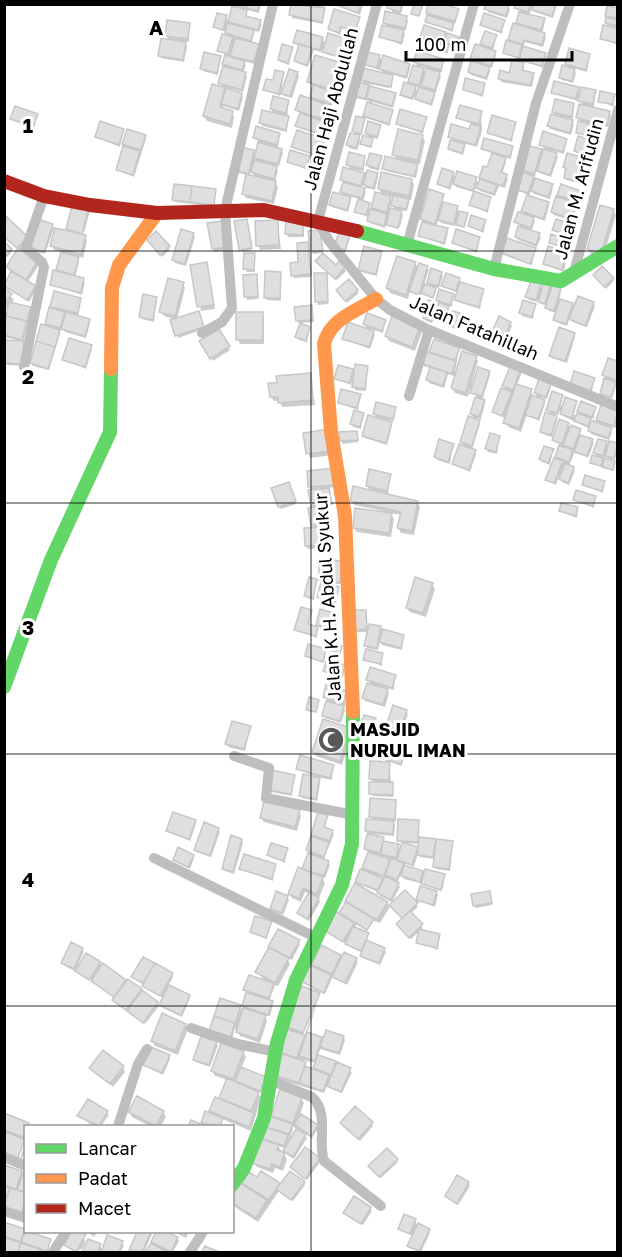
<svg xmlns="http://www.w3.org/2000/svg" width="622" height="1257" font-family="'Golos Text',sans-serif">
<rect width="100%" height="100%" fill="#fff"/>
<path fill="#0003" fill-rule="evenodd" d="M233 4H261L259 13 244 9 247 17 262 24 259 32 255 31 251 44 258 45 255 64 243 61 246 65 243 73 247 76 243 92 233 89 232 92 243 97 239 111 223 106 222 110 232 112 234 117 232 128 207 121 204 116 223 88 220 83 226 68 223 63 226 55 219 50 229 38 226 32 215 27 226 17 229 22 233 8 236 9Z
M293 4H324L323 24 292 18Z
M333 4H362L363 5 360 15Z
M390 4H404L400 16 408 20 406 30 402 29 405 34 402 45 381 37 387 27 384 23 393 14Z
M487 4H510L507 5 510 9 507 18 488 12Z
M516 4 557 5 553 18 535 12 532 7 529 16 545 22 542 34 546 37 543 47 525 42 523 48 545 54 543 68 504 53 521 11 517 10Z
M608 7 618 9V45L602 39 609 28 606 23Z
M458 10 456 23 452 22 453 32 427 22V13Z
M359 18 356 33 342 28 340 35 329 29Z
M504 21 502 34 482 25Z
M189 24V42L184 41 187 46 184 62 161 58 160 56 169 41 167 36Z
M425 27 445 33 447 38H458L456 46 449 44 447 53 433 49 435 40 431 39 428 47 422 45Z
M496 36 493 52 496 55 492 68 488 66 490 71 487 80 471 75 469 72 475 64 472 59 484 49 482 44Z
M322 39 326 45 349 41 346 60 326 54 322 48 321 52 314 50 308 67 297 63 300 46 295 42Z
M292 48 289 65 281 62 279 60Z
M379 56 383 62 409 65 410 68 407 79 391 74 389 88 369 84V86L396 97 393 108 372 102 371 105 392 111 390 126 366 118 369 101 356 98 365 85 362 80 384 74 379 66V70L367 65Z
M589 56 587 72 573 68 576 73 573 83 562 80 561 78 570 69 566 63Z
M220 57 218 75 203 71 201 68Z
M443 60 442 72 438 71 441 76 436 92 432 91 435 96 432 106 418 101 415 96 413 100 403 97 402 94 413 87 410 82 418 68 415 62ZM421 66 428 68 426 74ZM421 83 426 91 419 89ZM413 85 420 87 418 93Z
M523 64 524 72 534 77 532 87 501 82 500 79Z
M341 65 344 69 336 94 334 93 332 106 325 104 328 109 322 136 299 128 301 114 296 110 314 102 311 97 315 87 308 81Z
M283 73 282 89H284L297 74 299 76 292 98 284 96 281 91 280 96 265 90Z
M484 84 483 97 464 90Z
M578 89 581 95 595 91 594 108 611 115 608 127 599 125 602 131 600 140 577 132 580 121 577 118 583 106 578 97 577 101 553 92Z
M614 96V107L600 101Z
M288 101 287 132 262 126 261 123 274 115 271 109Z
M573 104V119L565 117 564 120 574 124 571 135 550 129 549 126 556 117 553 112Z
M481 112 482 131 477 147 463 143 465 148 463 155 451 151 452 140 449 137 470 131 472 124 458 118Z
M37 116 34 129 12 119Z
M426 118 423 134 397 123Z
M363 120 357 134 360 141 357 150 349 148 348 145 356 136 353 131Z
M515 123 512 142 488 133Z
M380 126 378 139 371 137V147L362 145 361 140 362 142 369 138 366 133Z
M123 130 120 147 96 137Z
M128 131 146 139 134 177 118 170Z
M279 134 278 149 283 153 279 166 275 165 278 170 275 182 278 187 274 204 246 198 243 193 248 175 238 173 242 149 256 153 259 142 255 138ZM251 170 256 178 249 177Z
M422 136 425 141 420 164 416 163 418 168 416 178 386 171 384 168 397 160 394 154Z
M324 140 320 158 293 146Z
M566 140 564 154 554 151 558 157 551 177 540 173 537 169 535 176 531 175 536 182 553 188 550 199 534 194 531 189 529 197 549 206 545 221 532 216 535 221 531 232 541 237 537 247 518 240 520 226 516 222 526 216 523 211 528 195 518 190 527 175 524 170 541 151 543 155 545 149 540 145Z
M590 141 588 156 577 153 576 151Z
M512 147 511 159 503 156 506 162 502 174 508 178 505 188 499 186 495 196 480 191 476 185 474 192 456 187 453 182 450 190 438 184 453 173 456 179H476L479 185 484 168 488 169 493 154 483 149Z
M364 157V171L350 169 348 165Z
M309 158 308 170 288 162Z
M381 158 379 171 369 168 368 165Z
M590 161 588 176 583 174 581 184 567 180 564 167Z
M364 174 366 179 377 175 378 177 375 190 366 188 363 183V185L359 178 356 180 366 192 363 202 369 204V211L376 213 372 207 383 196 379 189 412 180 414 185 411 200 407 199 409 203 407 211 399 210 403 215 400 227 386 223 385 228 370 223 369 218 356 211 360 199 348 196 351 201 348 212 332 207 331 205 344 197 342 192 344 183 341 179ZM388 195 395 196 393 203ZM391 203 396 211 389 209Z
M215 190V207L175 202 173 199Z
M580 192 579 203 573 201 577 207 572 221 554 215 552 212 562 200 559 194Z
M443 195V204L457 207 458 212 467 215 464 227 456 223 455 226 441 223 439 218 436 227 448 232 445 245 419 236 422 219Z
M490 198 488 213 471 205Z
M74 204 90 211 84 233 80 226 77 228 87 241 83 258 77 256 79 261 75 278 85 282 82 295 51 284 60 274 58 269 62 252 54 250 52 246 70 233 67 229Z
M613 211 616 215 603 257 591 254 588 249Z
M6 219 28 240 19 251 39 265 27 283 36 290 29 302 4 286 13 271 8 267 19 250 4 237Z
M246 221 252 250 242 252 241 249Z
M485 221 484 233 469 226Z
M277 222 281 249 260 250 258 245Z
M304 223V237H288L287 234Z
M52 225 54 228 45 254 32 250Z
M209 225 226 250 214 252Z
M575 227 574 239 554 230Z
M321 234 323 253 313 254 309 247 311 277 294 278 293 275 300 264 298 244 311 243Z
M193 235 195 237 186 266 175 263 173 260Z
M349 237 346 252 337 250Z
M479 238 477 253 453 243Z
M150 243 168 247 170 250 162 257Z
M4 244 12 252 4 260Z
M535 249 532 265 503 253Z
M381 252 377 276 361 272 359 270Z
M254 254 255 272H247L245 269Z
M567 254 564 272 544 264Z
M318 263 336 267 339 263 346 271 337 280Z
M415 263 418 268H427L429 270 424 285 432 288 429 283 441 273 443 276 439 288 434 287 436 290 433 298 422 291 420 297 410 291 408 299 390 293 387 288Z
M206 264 215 309 201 311 192 266Z
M280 273 281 301 267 300 266 298Z
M326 274 328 304 318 305 317 302Z
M256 276 258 299 247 300 246 297Z
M596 278 613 279 614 281 606 289Z
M459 279 460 283 483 290 480 309 458 302V293L443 286Z
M183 284 185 288 177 320 204 329 178 338 177 320 164 316 161 312Z
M550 284 561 292 559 300 572 304 575 310 593 303 595 306 587 327 573 322 570 317 567 326 556 322 557 313 549 311 548 306 541 304 538 299 537 302 529 300 527 297 540 285 543 290Z
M4 289 14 300 11 304 31 311 23 343 24 366 7 365 5 363 21 341 4 337 10 304 4 311Z
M357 291 359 293 347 303 339 293Z
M453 295 452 307 446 305 449 310 444 325 434 318 432 323 426 321 424 318 436 304 438 308 437 300Z
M80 299 78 317 90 323 86 338 65 332 62 327 61 330 58 329 60 334 49 370 33 366 31 363 49 328 46 324 54 310 52 306Z
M156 299 154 322 142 319 140 317Z
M535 305 533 319 522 316 521 313Z
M311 307 314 322 299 323 297 321Z
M262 314 264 318V344H240L238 340Z
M462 315 460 330 452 328 450 325Z
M385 321 383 333 371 329 375 335 370 349 344 339 368 330 364 324Z
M510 323 512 326 506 340 495 335 493 332Z
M309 328 307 342 299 340 297 337Z
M419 328 422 332 415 351 389 341 386 336Z
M218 331 230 350 213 361 201 342Z
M574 334 575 337 567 363 552 358 551 355Z
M435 341 459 349 455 372H457L476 357 478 361 472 383 475 384 489 372 490 375 482 401 485 404 481 419 477 418 480 424 472 450 476 454 470 472 454 464 465 448 462 442 475 420 471 414 477 396 470 389 468 397 455 393 452 388 456 377 448 374 444 388 429 383 431 368 423 366Z
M91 347 92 349 86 369 64 359Z
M618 363V382L614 381 616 386 612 399 601 394 606 378 604 375Z
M512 366 522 372 517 385 531 390 532 397 539 399 535 393 550 384 551 387 547 399 541 397 545 404 539 421 527 414 521 432 508 427 506 419 493 411 507 391 504 386Z
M367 367 366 391 355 390V377H353L351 385 336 379 352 370 355 376Z
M575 373 594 379 592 393Z
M310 375 315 405 282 407 280 401H274L271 397Z
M360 395 358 410 339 403Z
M562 396 561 406 576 402 574 415 582 416 579 411 595 408 594 419 589 417 592 422 600 425 597 420 618 412 616 428 609 426 612 432 609 440 591 434 590 429 563 416 560 410 558 415 554 414 557 420 552 437 543 434 541 431 551 416 548 410Z
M395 408 394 421 389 420 392 426 387 445 365 438 364 436 378 419 374 414Z
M363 414 361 429 353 427 352 424Z
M568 424 571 429 580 430V436L594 443 588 458 571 449 574 454 569 466 575 471 569 485 562 482 559 476 556 485 547 479 561 445 554 440Z
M356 432 358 442 343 444 341 441Z
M304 434 333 455 310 458Z
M499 437 497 454 488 452 487 449Z
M606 443 609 447 618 445 615 460 612 459 613 470 604 468 610 461 605 453 604 458 601 457V466L592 463 598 459 595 453Z
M453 445 450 464 437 460 436 457Z
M553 450 550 465 542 462 541 459Z
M308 472 337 487 327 488 332 526H327L331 548 308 549 306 546 314 529V509ZM321 488 324 507 320 508 315 489Z
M390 475 388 495 417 502 420 507 414 535 401 533 398 528 401 515 390 513 394 519 391 537 357 532 354 528 384 511 354 505 351 500 371 492 367 486Z
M604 482 603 493 584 485Z
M290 486 296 504 281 509 279 506Z
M595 497 594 508 574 500Z
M577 509V518L560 511Z
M342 565 341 584H324L338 588 336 604 320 600 322 583 320 580Z
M316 580 314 600 307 598 306 596Z
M432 584 435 589 426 617 410 612 407 608Z
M311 611 309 626 317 628V638L296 629Z
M366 611 367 632 380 628 403 636 402 650 382 645 380 640 378 650 367 648 369 632H356L355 629Z
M337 615 336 631 320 628 318 625Z
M325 651 324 663 306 656Z
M382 655V666L365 659Z
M344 666 343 678 325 671Z
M395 676 394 690 385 687 389 693 385 707 365 701 364 698 371 685 367 679Z
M346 692 345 706 342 705 345 710 341 723 325 718 327 700 324 697Z
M406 711 408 714 401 733 389 728 388 725Z
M375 719 373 736 363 733 361 730Z
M250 727 245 751 228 747 227 744Z
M352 734 342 765 316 756 314 752Z
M382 746 385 751 404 753 402 766 384 760 382 756 380 761 373 758 371 756Z
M389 764 393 797 372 796 373 783 371 778Z
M333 766 332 780 317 777 320 782 317 801 302 798 301 796 314 776 297 769Z
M294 776 292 796 271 792 270 789Z
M395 802 396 821H392L395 826 394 836 368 834 366 831 373 821 371 816Z
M299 811 301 816 297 831 264 822 261 818Z
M319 814 327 816 325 829 334 834 325 856V862L330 865 325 878 322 877 325 883 319 898 317 896 320 902 309 921 299 913 310 894 305 892 301 902 292 898 290 894 306 872 309 854 307 850Z
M195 821 196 824 190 841 168 831Z
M418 821 419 839 452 843 450 871 436 869 435 859 420 857 418 853 414 867 406 863 404 867 422 872 425 876 444 875 443 889 404 879 401 874 397 883 400 887 392 902 380 896 379 892 358 884 356 882 367 873 364 868 369 852 365 849 368 836 398 845 401 851 403 843 399 841ZM406 843 420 844 419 849 405 845ZM382 856 393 859 391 864 381 858ZM380 875 386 878 384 882Z
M218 829 220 832 211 857 197 852 195 850Z
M241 840 243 843 234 874 225 871 223 868Z
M287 849 285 863 269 855Z
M193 856 194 858 190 869 174 860Z
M275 865 273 881 241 869Z
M424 887 443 892 435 890 438 895 435 907 418 899Z
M405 892 418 907 410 914 423 928 411 939 400 927 404 919 391 905 380 923 372 920 366 929 357 924 354 928 368 934 367 942 384 949 386 952 380 965 363 958 362 953 325 931 345 919 341 913 350 907 347 901 387 903 389 907Z
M491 895 492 905 476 908 474 905Z
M287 897 289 900 283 915 273 911 271 908Z
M270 923 267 939 251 932Z
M279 931 300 944 292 960 286 957 290 964 278 986 275 985 269 1002 273 1005 270 1016 264 1015 267 1021 260 1043 240 1036 235 1028 231 1043 212 1036 240 1006 242 1010 248 993 245 990 266 982 257 972Z
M439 935 438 950 417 942Z
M82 949 84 952 78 964 100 963 126 983 128 981 157 1003 159 1006 145 1024 92 980 65 966 63 963Z
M340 956 342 960 356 959 358 962 347 985 333 976 325 994 316 990 319 995 298 1028 302 1034 299 1040 307 1036 305 1033 320 996 307 1033 324 1039 343 1037 345 1040 340 1055 320 1049 318 1056 352 1072 342 1093 330 1088 328 1084 324 1093 278 1079 282 1054 291 1032 287 1026 315 990 303 982 317 970 313 965ZM298 1059 316 1063 313 1071 298 1061Z
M144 959 172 974 173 977 168 986 189 996 190 998 182 1017 163 1008 164 999 135 979 133 977Z
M185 1025 188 1029 178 1055 155 1046 152 1041Z
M216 1042 218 1045 210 1067 196 1062 194 1060Z
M243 1052 246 1057 241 1069 266 1081 261 1093 257 1091 261 1098 251 1131 222 1119V1126H205L202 1122 214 1116 211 1111 219 1101 228 1080 215 1076 212 1071Z
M169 1056 170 1059 163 1075 145 1065Z
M123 1067 125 1072 113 1087 91 1068Z
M138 1098 163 1112 166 1117 161 1126H150L132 1117 130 1112Z
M301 1098 304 1103 300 1115 318 1129 312 1138 290 1125 293 1129 288 1143 305 1136 307 1138 294 1159 286 1154V1149L277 1145 287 1159 283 1171 275 1168 273 1173 257 1167 254 1163 267 1143 265 1139 275 1120 273 1115Z
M89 1101 109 1115 101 1126H93L79 1116Z
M4 1115 30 1126H26L25 1142 4 1157Z
M342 1123H372L373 1126 360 1141Z
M26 1143V1149L20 1163H18Z
M319 1159 320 1162 307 1180 291 1167Z
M396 1160 398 1162 381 1178 372 1169Z
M21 1173 24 1176 26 1174V1216L4 1207V1188L11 1190Z
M249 1174 280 1186 304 1183 305 1185 293 1201 279 1191 258 1222 232 1205V1198Z
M468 1183 470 1186 458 1205 448 1199 446 1196Z
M370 1208 372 1211 363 1225 345 1213Z
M415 1220 416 1224 430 1233 421 1252 410 1248 408 1246 413 1236 400 1229Z
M4 1223 24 1230 26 1234 50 1240 48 1252H4Z
M87 1232H98L94 1237Z
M138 1232H153L144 1252H133L131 1250Z
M158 1232 177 1238 179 1241 173 1252H147L151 1245 156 1248 153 1242Z
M174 1232H189L186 1238Z
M67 1242a9 9 0 1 1 18 0a9 9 0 1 1-18 0Z
M89 1241 100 1246 103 1251 122 1243 124 1245 121 1252H84Z"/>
<path fill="#dfdfdf" stroke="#c7c7c7" stroke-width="1.5" d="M236 4H260L257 11Z
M291 4 325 8 322 22 289 15Z
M334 4H361L358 13Z
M388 4H402L400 12 387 8Z
M414 4H423L419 16 411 14Z
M428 4H444L459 9 455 21 426 13Z
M486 4H508L509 5 506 16 484 9Z
M515 4H531L528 12 514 8Z
M534 4H556L552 16 532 10Z
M232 6 247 10 246 16 261 20 258 30 228 22Z
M607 6 618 8V18L605 16Z
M334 9 360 17 355 31 341 27 339 33 328 29Z
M385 11 407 16 405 28 383 23Z
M519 12 545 18 541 30 516 23Z
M217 13 227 15 223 30 213 27Z
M484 13 505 20 501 32 480 25Z
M427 15 454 23 452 30 425 22Z
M606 17 618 20V26L605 23Z
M167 20 190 23 188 39 165 36Z
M227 23 254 30 251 41 225 33Z
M513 23 545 33 542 45 524 40 523 44 508 40Z
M382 25 404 30 401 43 379 37Z
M424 25 446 32 443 41 430 37 427 46 418 43Z
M603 25 618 28V43L600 39Z
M297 30 323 37 320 50 293 43Z
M485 31 497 35 492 48 480 44Z
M328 33 350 40 344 58 322 52Z
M447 33 459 37 456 46 444 42Z
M222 34 233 37 228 54 217 51Z
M161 38 186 42 183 60 158 56Z
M235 38 259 44 254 62 230 56Z
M433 40 449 45 447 52 431 48Z
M506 40 522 45 519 58 503 53Z
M282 44 293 47 288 63 278 60Z
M299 44 312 48 307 65 294 61Z
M475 44 496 51 491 66 470 59Z
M523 46 546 53 542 66 519 60Z
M569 48 590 54 586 70 565 64Z
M417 51 444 59 441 70 413 62Z
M204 52 221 56 217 73 200 69Z
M368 52 380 55 377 68 365 65Z
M225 55 245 61 242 70 222 64Z
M315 55 342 63 334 90 307 82Z
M383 55 410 64 406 77 379 69Z
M512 60 524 63 522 70 534 73 530 85 498 79 500 70 509 73Z
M471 61 490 67 486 78 468 72Z
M413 65 424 68 419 85 408 82Z
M562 65 575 69 572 81 559 78Z
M223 66 246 72 242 90 218 83Z
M363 68 393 75 391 87 360 80Z
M426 68 440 72 435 90 421 86Z
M289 69 298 72 290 96 281 94Z
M275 70 284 72 279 94 263 90 266 79 273 80Z
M465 78 485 83 482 95 463 90Z
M357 81 369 85 365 99 353 95Z
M554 81 579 87 576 99 551 93Z
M404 82 416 86 412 98 400 95Z
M212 84 225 87 220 107 233 111 230 124 203 116Z
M313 85 335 92 331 104 310 97Z
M370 86 396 93 392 106 366 98Z
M418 87 435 92 431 104 415 99Z
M581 87 596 90 593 104 578 101Z
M226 88 242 93 238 109 221 104Z
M600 91 615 94 613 104 598 102Z
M300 95 327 105 322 119 295 110Z
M273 96 289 100 286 113 270 109Z
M555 99 574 103 572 117 552 112Z
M367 102 393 110 389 124 363 116Z
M579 104 610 111 607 125 576 118Z
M460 105 482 111 479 124 456 118Z
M15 106 38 114 33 127 10 119Z
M400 109 427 117 422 132 396 124Z
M262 110 289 116 286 130 259 123Z
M300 113 325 122 321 134 295 126Z
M551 114 573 120 570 133 547 126Z
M492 115 516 122 511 140 487 133Z
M356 116 365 118 361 134 352 131Z
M100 121 124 129 119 145 95 137Z
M368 121 381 125 377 137 365 133Z
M578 121 602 127 599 138 576 133Z
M451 124 469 129 471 124 481 127 475 145 448 137Z
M256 126 280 133 277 145 253 138Z
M127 129 146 135 141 150 122 144Z
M398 129 423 135 418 160 392 155Z
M297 130 325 139 319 156 291 147Z
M543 131 567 139 563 152 539 145Z
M350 133 360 135 356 148 346 145Z
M363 135 373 138 371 147 360 144Z
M578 136 591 140 586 155 574 151Z
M484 138 513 146 510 157 481 149Z
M450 140 465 144 462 153 448 149Z
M258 142 282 149 278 164 254 158Z
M123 146 140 151 133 175 116 170Z
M530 146 542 149 534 174 522 170Z
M241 147 254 150 249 174 235 170Z
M543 149 557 153 550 175 537 171Z
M290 150 310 156 306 168 287 162Z
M349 152 365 156 363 169 346 165Z
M370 153 382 156 378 169 366 165Z
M492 153 506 158 501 172 507 174 503 186 479 178 483 166 487 167Z
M567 153 591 160 587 174 582 173 579 182 564 178 566 168 563 167Z
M385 156 418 164 414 176 382 169Z
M254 160 277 166 274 179 251 172Z
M343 167 365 173 361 186 340 180Z
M442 168 454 172 449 188 437 184Z
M367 170 378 173 373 188 363 185Z
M457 171 477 177 473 191 453 184Z
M381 172 412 179 409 196 378 189Z
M522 172 534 176 528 193 517 190Z
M246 174 276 181 272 201 242 194Z
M535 178 553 184 548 197 531 191Z
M480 179 497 185 494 194 476 188Z
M343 182 365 188 362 198 340 192Z
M174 184 192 186 190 202 172 200Z
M561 184 581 191 577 201 557 195Z
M192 186 216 189 214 205 190 202Z
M429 189 444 194 435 224 420 219Z
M474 191 491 197 487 211 469 205Z
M333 192 351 197 347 210 329 205Z
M375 192 391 196 387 212 371 208Z
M393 195 409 199 406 209 391 206Z
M527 195 549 202 543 219 521 211Z
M556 196 576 203 571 219 551 212Z
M358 199 370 203 366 215 354 212Z
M73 202 89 207 82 234 66 229Z
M443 202 458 206 454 224 438 220Z
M600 205 614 209 601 254 587 249Z
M390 208 402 211 398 228 386 225Z
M370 209 387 214 384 226 367 221Z
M459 211 468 213 464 227 456 225Z
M518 212 534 217 531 228 514 222Z
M471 215 486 220 482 231 468 226Z
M6 216 28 237 17 248 4 237Z
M286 218 304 219 303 235 285 234Z
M38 219 53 224 44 252 29 247Z
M247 219 252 248 239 250 234 221Z
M556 219 576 225 572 237 552 230Z
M278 220 279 245 256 246 255 221Z
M222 221 227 247 212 249 207 223Z
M422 222 448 228 444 243 418 236Z
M518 226 540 233 536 245 515 237Z
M55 228 86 235 81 254 50 246Z
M181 229 194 233 185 264 172 260Z
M456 229 480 237 476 251 452 243Z
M320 230 323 251 310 252 308 231Z
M156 231 170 246 160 255 147 240Z
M339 232 350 236 345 250 334 247Z
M551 234 566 239 563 247 549 243Z
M507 238 536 248 530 264 501 253Z
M4 241 12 249 4 257Z
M308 242 311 274 291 276 290 263 298 262 297 243Z
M364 246 382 251 376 274 358 270Z
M548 246 568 252 562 270 543 264Z
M18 248 38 261 26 280 6 267Z
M61 252 79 257 74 275 56 270Z
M244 253H255L254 270 243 269Z
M323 253 336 265 339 261 345 267 335 279 315 261Z
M397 256 416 262 406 295 386 288Z
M207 262 214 305 197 307 190 265Z
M419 263 428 266 419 295 409 291Z
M602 266 614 278 604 287 593 275Z
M431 268 442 272 438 286 427 283Z
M53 270 84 278 81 293 50 285Z
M11 271 36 286 27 300 4 286Z
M265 271 281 272 280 298H264Z
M314 273H327L328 302H315Z
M446 273 460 278 456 291 441 286Z
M257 274 258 297H244L243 275Z
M168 278 184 282 175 316 159 312Z
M349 279 358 290 345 301 336 290Z
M531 281 541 284 536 300 525 297Z
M544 281 551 283 545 304 538 302Z
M460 282 484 289 479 307 454 300Z
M425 284 436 288 433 298 421 293Z
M552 286 561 288 554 311 545 308Z
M4 288 12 294 4 304Z
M439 289 454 294 450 305 436 300Z
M54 291 81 298 78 313 50 307Z
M143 294 157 297 153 320 139 317Z
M578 296 594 302 585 326 569 319Z
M560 299 573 303 566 324 553 320Z
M428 300 437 303 431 321 423 318Z
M523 300 536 304 532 317 519 313Z
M9 302 31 307 27 321 6 316Z
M439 302 449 306 443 323 433 319Z
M312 305 313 320 296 321 294 307Z
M49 307 65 312 60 328 45 324Z
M199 311 204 327 175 336 170 320Z
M453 311 463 314 459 328 449 325Z
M66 312 90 319 85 336 61 329Z
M236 312H263V340H236Z
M367 313 386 320 382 331 363 324Z
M6 316 27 321 22 340 4 335Z
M392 316 420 327 412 347 385 336Z
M499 316 511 322 504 338 492 332Z
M348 322 374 331 369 347 342 339Z
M300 323 310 327 306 341 295 337Z
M41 324 60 330 55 347 36 341Z
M559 327 575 333 565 361 549 356Z
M219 329 230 346 210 359 199 341Z
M69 338 92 345 85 367 62 360Z
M434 339 460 348 455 360 429 352Z
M5 340 24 341 23 364 4 363Z
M36 341 55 347 48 369 30 363Z
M424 351 456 361 452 374 420 363Z
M462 351 477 356 465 393 451 388Z
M608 358 618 361V381L602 375Z
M355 364 368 366 365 389 352 387Z
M511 364 521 368 513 390 502 386Z
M338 365 353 369 350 383 334 379Z
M430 367 447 372 443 386 426 380Z
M478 367 490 371 482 396 470 393Z
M574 371 595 378 590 391 570 384Z
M311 373 313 400 278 403V397H270L268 383H277L276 376Z
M539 378 551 383 546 397 534 393Z
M604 378 616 382 611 397 600 394Z
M516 384 532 389 519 428 503 423Z
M501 388 512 392 502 416 492 412Z
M341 389 361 394 357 408 338 403Z
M552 391 563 395 557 413 546 410Z
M532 395 545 400 538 419 525 415Z
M475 397 485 400 479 417 470 414Z
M565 397 577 401 572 418 560 414Z
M581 401 596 407 592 417 577 411Z
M376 402 396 407 393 419 373 414Z
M601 405 618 410 614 426 596 420Z
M354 410 364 413 360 427 350 424Z
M545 412 557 416 551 435 540 432Z
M577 413 591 418 588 426 574 421Z
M368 415 392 422 386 443 362 436Z
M468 416 480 420 472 446 460 442Z
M559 419 569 423 562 444 552 440Z
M591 420 612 428 608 438 588 431Z
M571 425 581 429 573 449 563 445Z
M328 429 331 451 306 454 303 433Z
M357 431 358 440 340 441 339 432Z
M490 433 500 436 496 452 485 449Z
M580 435 593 439 587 456 574 452Z
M439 439 454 444 448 462 434 457Z
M598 439 607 441 603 456 593 453Z
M609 441 618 443 614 458 605 456Z
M459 444 476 450 469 470 452 464Z
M559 445 573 450 569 462 555 457Z
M544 446 554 449 548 463 539 459Z
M592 455 603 458 601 466 590 463Z
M554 458 563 461 554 483 545 480Z
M605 458 615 461 613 470 602 467Z
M565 463 574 467 568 483 559 479Z
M335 468 337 485 308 487 307 471Z
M369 469 391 474 387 491 366 486Z
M585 475 605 481 602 491 582 485Z
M289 482 296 501 278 507 271 488Z
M353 486 418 501 412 531 397 528 401 512 350 501Z
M329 488 332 504 322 505 319 489Z
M317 489 320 505 311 506 308 490Z
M576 490 596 496 593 506 573 500Z
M561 503 578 507 576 516 559 511Z
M329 505 331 523 311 526 308 508Z
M355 508 392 513 389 533 353 528Z
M329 527 330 545 305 546 304 528Z
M320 559 342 561 340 582 318 580Z
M309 577 317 579 313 598 304 596Z
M415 577 433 583 423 613 406 608Z
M321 582 339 587 335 602 317 597Z
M301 607 312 610 308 624 318 627 316 636 294 630Z
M320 609 338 614 334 629 316 625Z
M353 610H366L367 629 353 630Z
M369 624 381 626 377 648 364 646Z
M383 629 404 635 401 648 379 642Z
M328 642 342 646 340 653 326 649Z
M308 644 326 649 323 662 305 656Z
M366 649 383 653 381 664 363 660Z
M327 659 345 665 342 677 323 671Z
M370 667 396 675 392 688 366 680Z
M367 683 388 689 383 705 362 698Z
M326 685 347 691 343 704 323 697Z
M309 697 319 700 316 712 306 710Z
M326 701 344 706 340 721 322 716Z
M393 705 407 710 400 731 386 726Z
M364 715 376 718 371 734 359 730Z
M323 719 351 728 340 761 312 752Z
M232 721 251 726 244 749 225 744Z
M374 742 383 745 379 759 369 756Z
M385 746 405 752 401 764 381 758Z
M300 755 334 765 330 778 296 769Z
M370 761 390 762 389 780 369 779Z
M272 770 295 775 291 794 268 790Z
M303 774 320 778 316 799 299 796Z
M369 782H393V795L369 794Z
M370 798 396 800 395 819 369 817Z
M264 801 300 810 295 827 260 818Z
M173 812 196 820 189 839 166 831Z
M318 812 328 815 324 827 333 830 330 841 311 835Z
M366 819 394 821 393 834 365 831Z
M398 819 419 820 418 842 397 841Z
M204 822 219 828 210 856 194 850Z
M367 834 384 837 380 853 364 849Z
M231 835 242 839 233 872 222 869Z
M311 836 329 842 324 857 306 850Z
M419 837 436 839 433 857 417 855Z
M436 839 453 841 449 869 433 867Z
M383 841 399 844 396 858 381 854Z
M402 842 418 847 412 865 397 860Z
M271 843 288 848 283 861 267 855Z
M178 847 194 855 188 867 173 860Z
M368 852 390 859 384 876 362 868Z
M308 853 329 861 324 876 302 869Z
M244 854 276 864 272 879 239 869Z
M391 858 404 863 397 880 385 875Z
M404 865 423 871 420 882 401 876Z
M298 867 323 877 317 894 303 888 299 898 288 894Z
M360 869 383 878 378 890 355 882Z
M425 869 445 874 441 890 421 884Z
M385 876 399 883 391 900 377 893Z
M355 883 388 902 377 920 345 901Z
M420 886 437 891 433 905 416 900Z
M405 890 418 903 402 918 389 905Z
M276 891 288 896 282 913 270 909Z
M490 891 492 903 473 906 471 894Z
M309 892 319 898 307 919 297 913Z
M346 902 374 919 367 930 339 913Z
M333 910 354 923 343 942 322 929Z
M410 911 423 924 409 938 396 924Z
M255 916 272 921 266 938 250 932Z
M353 926 369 933 361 951 345 944Z
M278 929 300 940 290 958 268 947Z
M419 929 440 934 437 948 416 943Z
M366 940 385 948 379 963 360 956Z
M71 942 83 948 74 969 61 963Z
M321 945 341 955 332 974 312 965Z
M269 947 289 958 275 983 255 972Z
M344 952 357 958 345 983 332 977Z
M86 953 101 962 89 980 75 971Z
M143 957 155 963 143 983 131 977Z
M103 963 126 980 114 997 91 981Z
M155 963 173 973 160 996 142 986Z
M310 965 331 975 324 993 302 982Z
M249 975 274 983 269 998 243 990Z
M128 979 142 989 126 1010 112 1000Z
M169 985 190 995 181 1015 159 1005Z
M302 986 320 993 303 1033 285 1026Z
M142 990 158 1002 143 1023 127 1011Z
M246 992 273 1001 268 1015 242 1006Z
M220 998 241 1005 235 1023 214 1016Z
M243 1008 266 1015 258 1039 236 1032Z
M162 1013 186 1024 175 1051 151 1041Z
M214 1016 235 1023 229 1041 208 1034Z
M286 1029 305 1035 297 1058 279 1052Z
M326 1030 344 1036 339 1053 320 1047Z
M307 1032 322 1037 315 1061 299 1056Z
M201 1036 217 1041 209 1065 193 1060Z
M221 1043 244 1051 233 1079 211 1071Z
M151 1047 170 1055 162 1073 143 1065Z
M103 1050 124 1066 110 1084 89 1068Z
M280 1053 306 1062 299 1083 273 1075Z
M318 1055 336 1061 331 1075 313 1068Z
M337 1062 351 1068 341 1092 327 1086Z
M305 1066 329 1075 323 1091 299 1083Z
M241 1067 266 1077 260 1091 235 1081Z
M227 1078 259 1092 251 1111 219 1098Z
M280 1089 302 1097 293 1123 271 1116Z
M137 1096 164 1111 156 1126 128 1112Z
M215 1097 254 1113 249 1127 209 1111Z
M88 1099 108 1111 99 1126 77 1116Z
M355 1106 373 1122 358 1139 340 1123Z
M205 1111 223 1118 220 1126 201 1123Z
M4 1113 29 1123 23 1137 4 1130Z
M301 1114 318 1125 311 1136 294 1124Z
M270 1116 293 1124 289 1134 266 1127Z
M191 1120 206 1126H188Z
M267 1127 288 1135 284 1146 263 1139Z
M296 1129 306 1134 293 1157 283 1151Z
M4 1131 25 1140 17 1160 4 1155Z
M261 1139 279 1145 277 1150 285 1153 280 1167 272 1164 270 1169 252 1163Z
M305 1147 320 1158 305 1179 290 1167Z
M387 1148 398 1159 379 1177 368 1166Z
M4 1165 22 1171 16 1189 4 1185Z
M24 1171 26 1172V1192L17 1190Z
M261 1171 280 1183 269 1200 242 1183 249 1172 257 1177Z
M290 1171 305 1182 291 1200 276 1189Z
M457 1175 469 1182 457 1204 445 1196Z
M240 1183 267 1200 256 1218 232 1203V1195Z
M4 1186 10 1188 4 1203Z
M10 1188 26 1193 22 1213 4 1207Z
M354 1196 371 1207 361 1224 343 1213Z
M404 1214 416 1219 410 1234 398 1229Z
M4 1222 25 1229 20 1242 4 1236Z
M418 1223 430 1229 419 1251 407 1246Z
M26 1231 51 1239 47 1251 21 1242Z
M71 1232 86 1234 76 1252 64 1245Z
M137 1232H151L142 1252 129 1250Z
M156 1232H167L178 1237 171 1252 151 1242Z
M107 1235 123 1241 119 1252H101Z
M4 1237 21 1243 18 1252H4Z
M88 1239 101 1244 98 1252H82Z
M21 1243 39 1249 38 1252H18Z
M151 1243 167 1252H145Z
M205 1246 219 1252H202Z"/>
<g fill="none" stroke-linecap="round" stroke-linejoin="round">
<path stroke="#bebebe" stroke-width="10" d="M377 4 318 221 329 241 376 299 390 310 429 330 618 407
M407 245 474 4
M494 269 536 103 570 4
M573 276 618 110
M202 333 222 322 232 308 225 210 273 4
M24 367 44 267 42 262 26 248 44 196
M409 396 429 330
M234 756 269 768 266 798 354 815
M154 858 317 938
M191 1028 238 1044 276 1052
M272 1081 312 1097C330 1114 317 1140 324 1161L381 1206
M118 1126 138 1064 147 1049
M4 1157 26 1166
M4 1211 26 1218
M53 1252 66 1232
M190 1252 203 1232"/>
<path stroke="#63d668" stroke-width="14" d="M357 231 494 269 561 281 618 246
M4 687 51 560 110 432 111 369
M232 1185 244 1168 264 1118 277 1043 296 980 342 885 352 844 353 712"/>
<path stroke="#ff974d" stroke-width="14" d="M111 369 112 288 119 265 157 213
M353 712 345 516 331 432 324 344C330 319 356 311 376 299"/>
<path stroke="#b3261e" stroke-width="14" d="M4 181 44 196 90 205 157 213 264 210 357 231"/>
</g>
<path fill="none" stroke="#000" stroke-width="1.5" stroke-opacity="0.55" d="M311 4V1252M4 251H618M4 503H618M4 754H618M4 1006H618"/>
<defs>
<g id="mosque-disc" transform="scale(1.35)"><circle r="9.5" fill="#595959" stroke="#fff"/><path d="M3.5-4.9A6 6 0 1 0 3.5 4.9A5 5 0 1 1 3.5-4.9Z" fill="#fff"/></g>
</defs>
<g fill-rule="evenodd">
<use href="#mosque-disc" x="331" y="740"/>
</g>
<g text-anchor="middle" stroke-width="6" stroke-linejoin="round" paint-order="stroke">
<g font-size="18" fill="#000" stroke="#fff">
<text transform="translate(331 109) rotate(-75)" y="6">Jalan Haji Abdullah</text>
<text transform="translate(579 189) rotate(-75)" y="6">Jalan M. Arifudin</text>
<text transform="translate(474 328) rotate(23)" y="6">Jalan Fatahillah</text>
<text transform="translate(328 597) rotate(-94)" y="6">Jalan K.H. Abdul Syukur</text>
</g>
<g font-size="18" font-weight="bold" fill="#000" stroke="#fff" text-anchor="start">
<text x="350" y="736">MASJID<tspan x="350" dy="21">NURUL IMAN</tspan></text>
</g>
</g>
<g font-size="20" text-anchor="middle" font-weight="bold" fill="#000" stroke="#fff" stroke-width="6" stroke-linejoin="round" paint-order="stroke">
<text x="156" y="35">A</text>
<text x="28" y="133">1</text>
<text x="28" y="384">2</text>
<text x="28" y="635">3</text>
<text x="28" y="887">4</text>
</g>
<rect width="622" height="1257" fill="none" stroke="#000000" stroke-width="12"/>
<rect x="24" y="1125" width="210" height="108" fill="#ffffff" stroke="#999999" stroke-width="1.5"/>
<rect x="36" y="1144" width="30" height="9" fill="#63d668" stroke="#999999" stroke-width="1.5"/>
<text x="78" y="1155" font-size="18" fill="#000000">Lancar</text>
<rect x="36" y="1174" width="30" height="9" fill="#ff974d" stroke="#999999" stroke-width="1.5"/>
<text x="78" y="1185" font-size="18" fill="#000000">Padat</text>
<rect x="36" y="1204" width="30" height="9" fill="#b3261e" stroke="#999999" stroke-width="1.5"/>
<text x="78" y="1215" font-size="18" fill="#000000">Macet</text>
<path d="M406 51v9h166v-9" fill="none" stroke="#000000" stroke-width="3"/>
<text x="415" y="51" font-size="18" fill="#000000" stroke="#ffffff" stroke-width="4.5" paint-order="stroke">100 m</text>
</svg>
